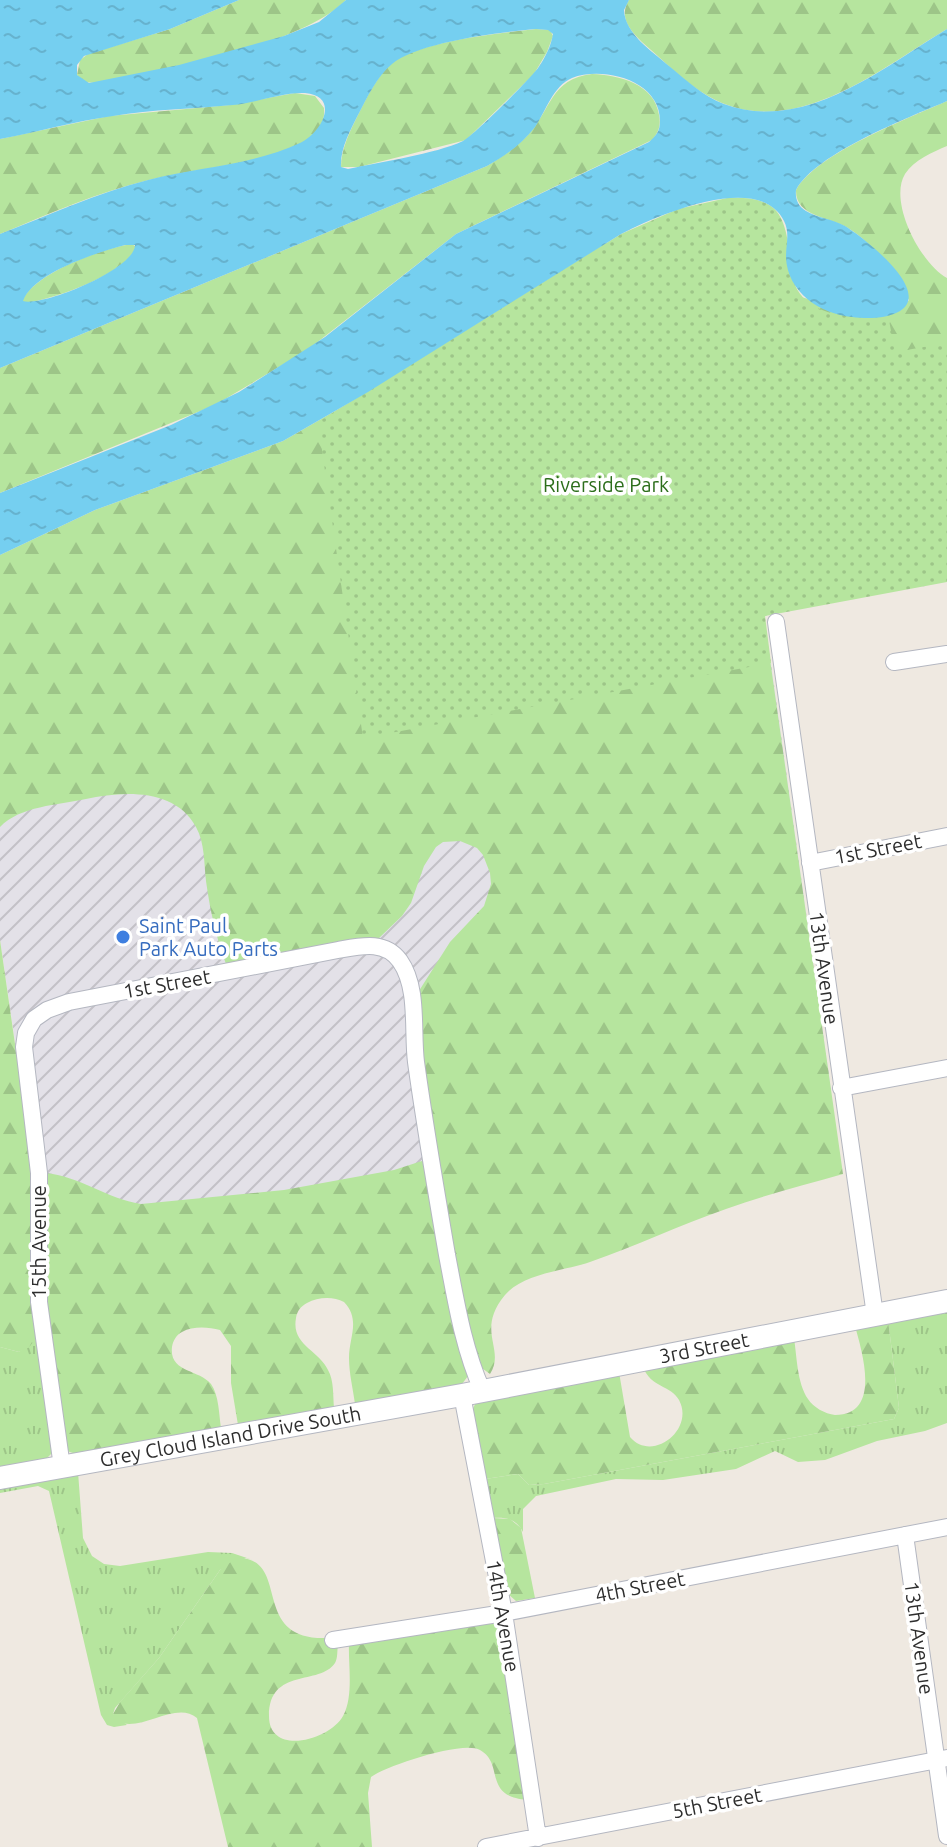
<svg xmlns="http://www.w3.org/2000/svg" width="947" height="1847" font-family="Ubuntu,sans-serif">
<defs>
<pattern id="industrial-furrows" width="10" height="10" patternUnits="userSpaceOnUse" patternTransform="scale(2)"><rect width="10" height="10" fill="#e3e1e8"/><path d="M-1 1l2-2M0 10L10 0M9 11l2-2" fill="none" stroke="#c3c1c7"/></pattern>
<pattern id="grass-tufts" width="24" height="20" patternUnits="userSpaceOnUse" patternTransform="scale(2)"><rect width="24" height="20" fill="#b6e59e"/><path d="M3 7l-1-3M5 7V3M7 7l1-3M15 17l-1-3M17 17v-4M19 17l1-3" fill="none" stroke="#9dc588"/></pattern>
<pattern id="forest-firs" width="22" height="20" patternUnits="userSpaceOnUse" patternTransform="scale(2)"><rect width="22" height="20" fill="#b6e59e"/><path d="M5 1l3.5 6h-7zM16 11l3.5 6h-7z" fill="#9dc588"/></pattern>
<pattern id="park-dots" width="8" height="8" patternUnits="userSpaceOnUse" patternTransform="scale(2)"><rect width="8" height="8" fill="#b6e59e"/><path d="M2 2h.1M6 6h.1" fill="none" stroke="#9dc588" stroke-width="1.8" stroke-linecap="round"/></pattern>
<pattern id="water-ripples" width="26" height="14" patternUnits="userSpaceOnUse" patternTransform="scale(2)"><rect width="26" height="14" fill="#75cff0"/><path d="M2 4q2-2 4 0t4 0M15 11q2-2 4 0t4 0" fill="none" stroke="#66b2ce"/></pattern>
</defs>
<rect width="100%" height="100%" fill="#efe9e1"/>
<path fill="url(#industrial-furrows)" d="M771 663 831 1090 33 1238 26 1116 0 940V805Z"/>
<path fill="url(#grass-tufts)" d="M947 1309V1423L925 1431 877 1441 825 1460 798 1462 775 1451 736 1469 663 1480 616 1479 536 1496 523 1509V1532C516 1519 507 1517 492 1518L485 1479 518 1474 529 1485 544 1484 894 1419 899 1408 888 1320Z
M37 1337 53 1452 46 1459 0 1468V1347L19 1352Z
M78 1472 83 1538 92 1556 104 1564 120 1566 208 1552 232 1553 253 1560 246 1558 220 1570 159 1658 115 1708 113 1714 127 1725 133 1724 114 1727 107 1725 101 1715 49 1491 38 1486 0 1493V1487Z"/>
<path fill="url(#forest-firs)" d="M239 0H346C299 47 162 70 96 83L83 82 77 75 80 60 88 54 170 29Z
M629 0H947V29C878 70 791 144 708 96 687 84 669 66 651 50 636 37 616 20 629 0Z
M536 29 550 30 553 36 547 52 534 74 466 140 359 167H341C341 149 350 131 358 115 367 97 377 76 392 63 419 41 501 33 536 29Z
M592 74C619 75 655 84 659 115 661 125 659 132 652 140L456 234 306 351 215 405 0 493V368L487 166C502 157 515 148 527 136 552 109 550 79 592 74Z
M295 93 315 96 324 108C325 122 320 131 309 139 268 164 196 168 149 180 98 192 49 214 0 234V139L109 116 230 105Z
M947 101V146C933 152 914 160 905 174 888 202 921 264 947 278V506L764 617 843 1174C804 1185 765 1195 726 1209 680 1225 636 1246 590 1262 564 1271 524 1273 505 1295 475 1331 506 1349 490 1374L479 1366 467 1330 420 1048 417 994 450 942 484 906 491 884 490 873 483 855 477 848 460 841 443 842 436 847 424 866 411 903 402 916 378 939 342 941 226 964C216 937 210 910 206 881 204 864 205 843 196 827 175 788 123 791 86 799 58 805 20 806 0 827V555L95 510 283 441 368 392 604 244 875 317 901 310 909 300C891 272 877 246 848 228 830 217 795 217 796 190 817 153 907 119 947 101Z
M132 244 136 247C127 274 52 300 25 303L22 301C34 273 103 248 132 244Z
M0 940 31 1155 37 1337 30 1346 19 1352 0 1347Z
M425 1160 468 1376 462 1384 355 1404C353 1389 349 1373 349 1358 349 1337 361 1320 344 1302 333 1296 318 1297 307 1303 301 1306 297 1311 296 1318 291 1345 319 1350 328 1370 334 1380 333 1396 334 1408L238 1425 231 1383V1346L220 1330C208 1327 193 1326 182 1332 176 1335 173 1341 172 1347 169 1373 199 1369 211 1384 219 1395 219 1415 221 1428L76 1454 67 1451 46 1314 45 1173C80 1176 107 1199 141 1204L284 1190 394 1170Z
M888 1320 899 1408 894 1419 544 1484 529 1485 518 1474 485 1479 472 1411 476 1402 619 1372 630 1437C652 1463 695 1430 679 1400 671 1385 651 1388 643 1367L794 1338C797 1357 797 1383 808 1399 813 1407 825 1414 835 1415 882 1415 862 1352 855 1326Z
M492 1518 510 1519 521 1528 535 1598 516 1601 508 1594Z
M236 1558C293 1556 248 1640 326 1638L327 1646 338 1645C337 1650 338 1658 335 1663 320 1686 269 1667 269 1716 269 1757 330 1740 343 1716 354 1696 348 1664 349 1643L493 1620 498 1622 527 1800C482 1796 505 1764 480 1750 463 1740 386 1766 371 1777L368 1793 372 1847H228L197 1718C175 1700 141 1734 116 1721L113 1714 120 1702 159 1658 220 1570Z"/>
<path fill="url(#park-dots)" d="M727 198C781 196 784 215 791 260 792 268 792 278 795 285 809 318 859 320 888 315L895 352 947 343V582L765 616 771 663 363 738 318 422 621 234 678 209Z"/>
<path fill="url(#water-ripples)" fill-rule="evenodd" d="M0 0H239L170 29 84 56 77 65V75L89 83 179 65 284 36 319 22 346 0H629L624 10C625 34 652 51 669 66 686 80 703 96 724 104 804 134 882 68 947 29V101C908 118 816 153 796 190 795 199 798 206 806 211 817 218 833 219 845 226 863 237 933 291 900 311 887 319 867 319 852 317 820 314 787 292 786 257 786 244 790 233 784 221 759 170 656 216 621 234L368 392 283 441 95 510 0 555V493L171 425 239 392 325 337 456 234 649 142C656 136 660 131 660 121 660 80 603 66 572 78 553 86 546 111 535 127 522 144 505 156 487 166L0 368V234C49 215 97 193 148 180 198 167 253 165 300 143 323 132 340 96 305 93 282 92 256 103 233 105 193 109 153 109 113 116 75 121 38 132 0 139ZM536 29 548 30 553 34C551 46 545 58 538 68 531 78 472 137 463 141 435 154 380 162 348 169L341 167C340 149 350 131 358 115 367 98 377 76 392 64 418 42 502 32 536 29ZM125 245H135C135 269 43 307 23 301 33 273 98 252 125 245Z"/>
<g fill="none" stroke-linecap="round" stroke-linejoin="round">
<g stroke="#b4b7c1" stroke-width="18">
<path id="street" d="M776 622 875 1315
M894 662 947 654
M810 863 947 836
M841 1088 947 1068
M462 1395 504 1613 538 1838
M62 1467 39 1302V1173L24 1047 26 1033 34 1019 47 1010 69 1002 338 950C361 946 385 940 400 961 419 988 412 1031 416 1062 425 1127 436 1191 447 1255 456 1301 463 1347 482 1390
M905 1535 947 1836
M333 1640 504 1613 947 1527
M486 1847 947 1758"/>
</g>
<g stroke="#b4b7c1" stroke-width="24">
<g id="secondary">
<path id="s1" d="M0 1478 462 1395 947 1301"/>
</g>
</g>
<use href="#street" stroke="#fff" stroke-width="16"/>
<use href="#secondary" stroke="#fff" stroke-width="22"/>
</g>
<circle fill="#3f7fe0" stroke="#fff" stroke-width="3" cx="123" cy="937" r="8"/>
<g text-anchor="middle" stroke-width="7" stroke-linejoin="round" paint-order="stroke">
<g font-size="20" fill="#2c6e1b" stroke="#fff">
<text x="606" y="492">Riverside Park</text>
</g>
<g font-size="20" fill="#2e2e2e" stroke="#fff">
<text transform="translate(878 849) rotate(-11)" y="7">1st Street</text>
<text transform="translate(824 968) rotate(82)" y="7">13th Avenue</text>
<text transform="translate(167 984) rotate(-10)" y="7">1st Street</text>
<text transform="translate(39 1242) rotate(-90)" y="7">15th Avenue</text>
<text dy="7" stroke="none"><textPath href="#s1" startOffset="716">3rd Street</textPath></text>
<text dy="7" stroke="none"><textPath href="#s1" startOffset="234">Grey Cloud Island Drive South</textPath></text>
<text transform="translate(640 1587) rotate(-11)" y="7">4th Street</text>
<text transform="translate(503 1616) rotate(80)" y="7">14th Avenue</text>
<text transform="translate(919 1638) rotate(82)" y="7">13th Avenue</text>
<text transform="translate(717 1803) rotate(-11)" y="7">5th Street</text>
</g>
<g font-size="20" fill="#366cbe" stroke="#fff" text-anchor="start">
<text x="139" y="933">Saint Paul<tspan x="139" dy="23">Park Auto Parts</tspan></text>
</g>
</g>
</svg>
